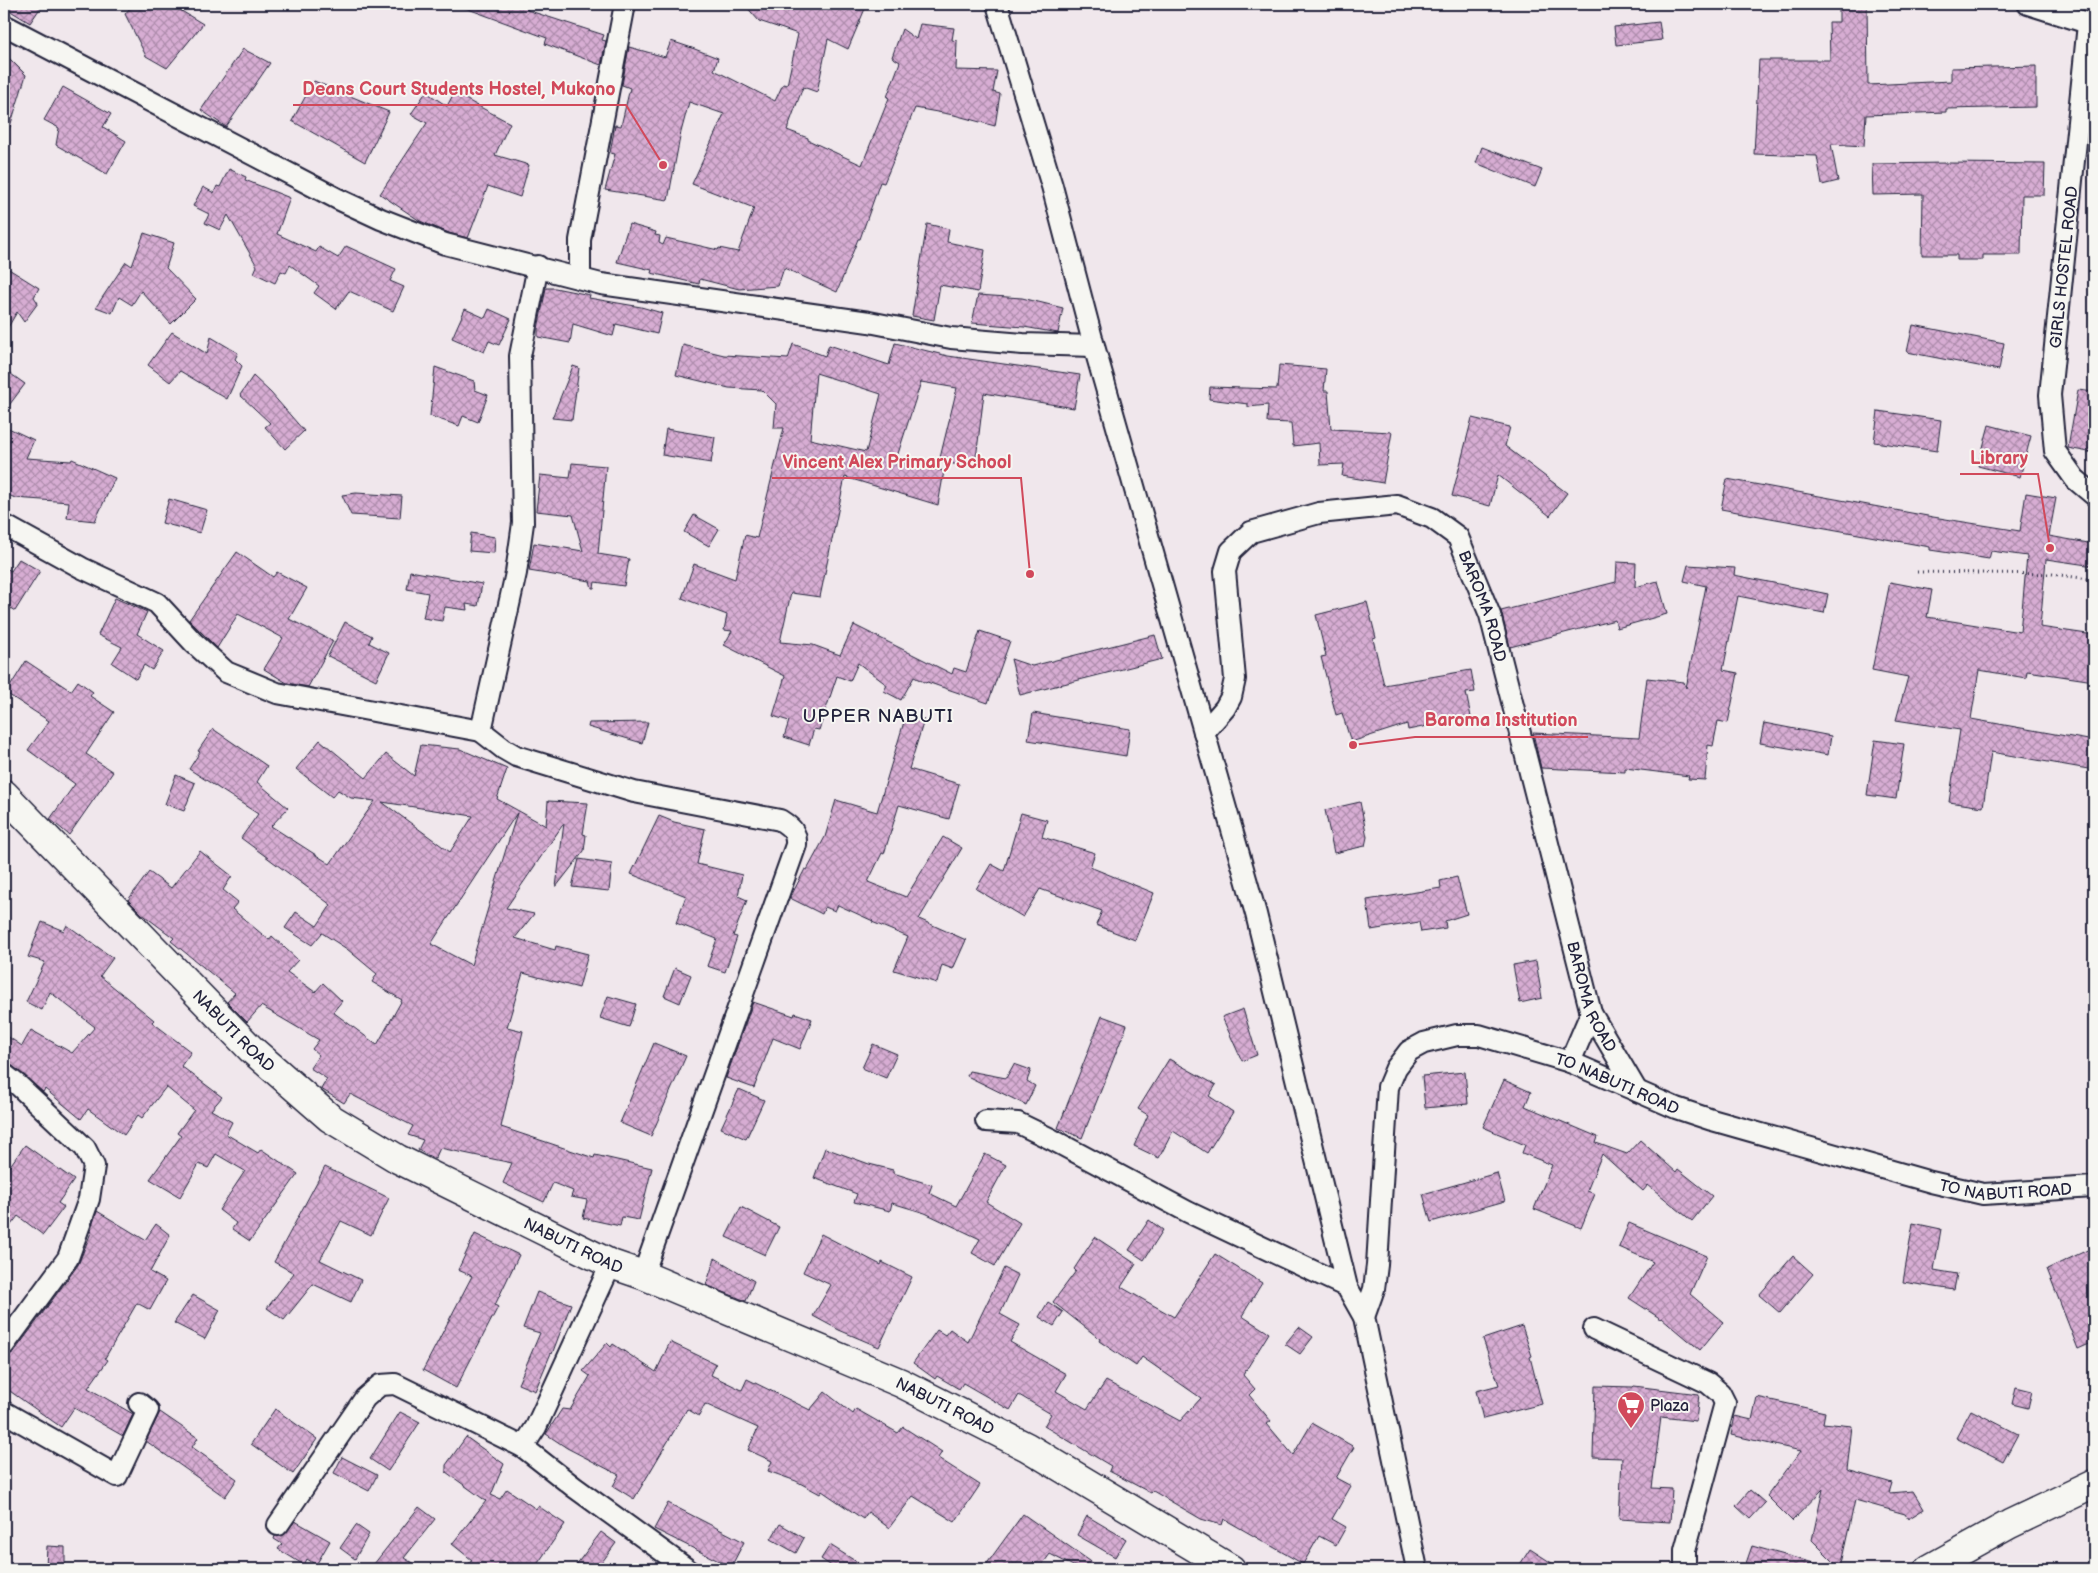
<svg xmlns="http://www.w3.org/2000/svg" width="2098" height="1573" font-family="'Balsamiq Sans',sans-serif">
<defs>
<pattern id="building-cross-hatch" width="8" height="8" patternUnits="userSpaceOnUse" patternTransform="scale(1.25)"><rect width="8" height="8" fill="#d7add3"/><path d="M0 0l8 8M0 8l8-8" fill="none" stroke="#ae8cac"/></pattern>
</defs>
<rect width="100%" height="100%" fill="#f0e7ec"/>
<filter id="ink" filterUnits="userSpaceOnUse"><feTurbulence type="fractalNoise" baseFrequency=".02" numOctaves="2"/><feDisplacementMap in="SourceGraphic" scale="10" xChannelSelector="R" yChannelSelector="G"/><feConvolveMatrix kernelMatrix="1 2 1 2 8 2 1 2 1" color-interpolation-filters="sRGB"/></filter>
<g filter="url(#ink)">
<path fill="url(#building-cross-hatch)" stroke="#22223b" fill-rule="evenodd" d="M4 4H43L30 23 4 7Z
M133 4H170L203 24 167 68 146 56 125 14Z
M460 4H529L527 10 604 35 602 40 606 41 601 65 545 44 547 38 460 6Z
M744 4H867L848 49 828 39 817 92 803 87 787 130 808 138V140L862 165 889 98 887 97 900 62 892 57 902 29 916 39 920 24 954 28 952 40 957 41 956 70 997 71 993 92 1000 94 995 126 954 115 915 108 884 183 880 182 860 239H858L837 292 784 268 778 286 739 289 700 279 699 284 651 273 652 270 617 262 629 224 656 232 655 235 660 236 659 243 663 245 666 238 718 250 719 248 738 252 754 208 692 184 724 114 689 102 681 132 668 200 605 190 615 154 610 153 615 125 621 126 630 88 622 85 629 47 665 57 671 41 692 48 718 58 714 70 775 101 783 84 787 85 798 34 759 21Z
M1839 4H1867L1868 85 1951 81V68L2036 66V107L1946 109V112L1866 115 1864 146 1831 144 1838 181 1822 185 1817 156 1754 154 1759 60H1830L1829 22H1839Z
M1659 22 1662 40 1616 45 1614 27Z
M243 49 270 63 226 127 201 110Z
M4 53 26 75 8 133 4 132Z
M314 81 389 112 365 162 292 121Z
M63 87 111 114 103 127 126 141 107 174 56 145 59 128 44 120Z
M426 92 447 106 454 93 510 123 495 155 529 165 520 197 488 186 468 238 449 233 420 221 380 194 427 123 411 114Z
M1482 147 1542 170 1535 187 1476 163Z
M1948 163 2045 164 2044 195H2022L2021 255H1983V260H1957V255H1922L1923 194 1873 195 1872 164Z
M229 169 246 177 245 180 290 198 277 234 316 252 319 247 338 258 346 246 396 269 390 281 404 287 393 311 349 291 336 309 314 293 319 286 290 265 286 273 281 271 275 283 254 273 257 266 228 215 220 230 205 223 209 214 193 206 203 187 214 193 217 186 220 187Z
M927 224 949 229 947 242 985 250 978 292 940 285 934 320 912 316Z
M144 233 174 243 166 268 196 299 171 324 141 291 132 305 119 297 112 313 96 307 126 262 132 266Z
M4 266 39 288 34 297 38 303 24 322 17 312 4 334Z
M546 288H555L590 295 589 298 641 307 662 313 657 334 616 324 613 336 573 324 570 343 538 337V329Z
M978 295 1022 298 1063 308 1058 333 1024 327 972 323Z
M465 309 485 318 489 309 511 319 499 345 489 341 484 352 452 338Z
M1913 325 2004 343 1999 370 1907 352Z
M172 332 207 354 211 337 238 353 235 359 242 366 227 399 180 371 170 382 148 365Z
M895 343 948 356 1080 375 1074 408 984 393 975 467 939 462 957 388 921 382 896 460 944 471 938 505 845 477 820 597 791 593 780 642 813 645 840 655 854 625 952 674 954 668 966 672 980 631 1010 641 988 703 927 682 926 683 914 677 901 700 884 691 887 685 858 663 850 681 837 676 819 730 814 729 809 745 784 737 789 721 773 716 785 676 724 645 732 631 724 630 727 615 682 598 694 564 735 579 745 535 757 538 784 428H774L776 404 762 390 729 388 676 375 683 345 724 355 788 359 793 344 825 356 829 345 889 365ZM816 373 881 394 866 452 810 439Z
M1279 365 1326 369 1324 391H1328L1331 429 1392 432 1383 483 1342 476 1344 464 1320 465 1319 443 1293 446 1291 423 1267 422 1268 405 1248 407V404L1209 399 1210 387 1277 389Z
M573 366 579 368 572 420 552 418Z
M435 367 474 381 475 390 488 395 478 422 463 416 459 426 430 416Z
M4 369 25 384 4 412Z
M253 376 271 393 304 431 285 449 265 427 270 423 240 395Z
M2078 390 2094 392V453L2068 448Z
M1878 411 1941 420 1937 451 1874 442Z
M1472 418 1510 427 1505 446 1567 493 1550 516 1498 475 1490 506 1452 496Z
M1989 425 2031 436 2020 477 1978 466Z
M4 426 34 440 26 458 71 461 72 459 115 478 95 521 67 518 69 502 15 498 4 493Z
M666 429 715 437 711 463 662 455Z
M572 463 606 466 598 554 629 559 624 586 595 582 594 588H592L590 581 529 571 534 543 583 551 573 515 536 511 540 475 570 478Z
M1727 479 1933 517 2020 531 2026 493 2056 498 2049 536 2094 544V566L2046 559 2040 627 2094 635V681L2027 671 2026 678 1979 670 1971 719 2094 741V770L1991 752 1983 807 1949 802 1960 730 1896 720 1908 677 1872 670 1890 582 1932 590 1927 617 2020 632 2027 556 1991 551 1989 559 1930 550V547L1721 509Z
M356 493 402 496 400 518 351 515 342 495Z
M169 499 207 510 200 533 162 523Z
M694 515 719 529 709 546 684 532Z
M471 533 495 537 494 553 469 551Z
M237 552 273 577 277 572 307 588 289 619 333 641 308 687 287 683 264 669 283 638 238 614 217 648 189 620Z
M19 559 40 571 15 611 4 604V567L11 571Z
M1617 562 1636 563 1635 587 1658 581 1667 614 1617 628 1615 620 1510 647 1501 611 1616 582Z
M1688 565 1735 568 1734 575 1828 594 1824 613 1738 596 1723 670 1738 673 1728 723 1718 721 1713 746 1708 745 1705 780 1688 779 1689 776 1625 768V772L1541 768 1533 733 1639 738 1647 678 1684 682 1686 688 1706 586 1684 581Z
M410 571 482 584 478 606 466 604 467 610 445 607 442 621 423 618 428 593 407 589Z
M115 598 147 612 137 634 164 651 152 670 144 665 136 679 112 663 122 647 98 635Z
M1367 602 1376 638 1373 639 1384 685 1471 670 1475 692 1466 693 1471 717 1408 730 1407 724 1351 742 1342 713 1336 715 1321 657 1326 656 1316 615Z
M345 622 372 636 369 643 389 653 376 680 328 656Z
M1155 635 1162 659 1020 695 1011 659 1032 666Z
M26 661 71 691 78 681 93 692 90 696 114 712 86 754 113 772 69 835 50 819 75 784 28 750 49 721 6 693Z
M1033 713 1130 729 1126 756 1028 740Z
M906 715 924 720 909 769 959 784 949 819 899 805 884 854 882 853 868 882 906 897 943 837 962 848 919 919 966 940 953 969 942 965 937 983 894 970 908 937 872 922 873 921 838 905 835 911 825 907 822 914 790 898 805 869 807 870 825 837 836 800 877 812Z
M648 722 642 743 588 727 589 723Z
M1764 723 1831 736 1828 755 1760 743Z
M213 729 267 766 257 782 288 808 271 826 330 864 375 801 351 798 338 790 332 797 296 769 320 740 366 778 386 754 414 776 421 745 460 749 507 769 497 799 546 826 548 801 588 803 583 834 586 835 584 851 556 887 564 823 506 908 534 914 515 938 555 950 556 946 588 954 579 988 523 973 507 1027 523 1031 501 1127 594 1158 595 1155 652 1168 639 1220 622 1217 620 1226 583 1218 587 1200 571 1197 573 1191 553 1183 544 1202 503 1183 512 1163 440 1148 435 1159 418 1150 423 1140 408 1135 413 1126 350 1094 344 1103 321 1089 327 1079 310 1068 319 1055 312 1049 319 1040 261 1006 247 1022 227 1002 235 993 171 941 174 938 142 914 128 900 149 872 171 888 200 851 232 876 223 890 238 902 232 909 269 940 272 936 298 960 287 972 315 992 323 983 342 1001 333 1012 377 1045 402 1000 372 982 377 974 347 949 322 933 312 945 285 928 296 912 317 926 331 905 241 838 258 814 189 769 200 752 198 751ZM382 802 473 816 450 852ZM517 813 489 905 471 965 431 944Z
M1875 740 1904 744 1896 799 1867 795Z
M176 775 195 783 184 811 165 804Z
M1360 802 1367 837 1365 846 1334 853 1325 810Z
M1021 813 1047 820 1042 837 1095 853 1090 867 1154 893 1135 940 1096 925 1102 911 1040 889 1023 917 976 889 991 864 1004 871Z
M659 816 674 822 705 829 697 864 742 875 738 896 747 900 733 936 737 937 725 972 707 966 717 939 676 923 686 896 631 874Z
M579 859 612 864 609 891 572 887Z
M1457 877 1467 914 1445 921 1446 928 1421 932 1419 922 1371 930 1367 900 1441 888 1440 881Z
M42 922 64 931 67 925 113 958 100 976 154 1020 152 1022 191 1052 181 1066 222 1097 211 1110 232 1122 226 1134 258 1153 261 1149 298 1174 250 1241 232 1229 236 1223 219 1210 245 1171 216 1154 208 1168 199 1164 180 1197 150 1179 181 1136 177 1133 194 1110 166 1087 142 1118 138 1115 124 1135 88 1109 81 1119 45 1089 43 1092 11 1065 4 1062V1034L22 1046 31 1030 72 1053 95 1027 50 992 42 1010 26 1002 45 962 28 957Z
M1536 961 1542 998 1520 1003 1513 965Z
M675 968 691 975 680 1003 664 996Z
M608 996 636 1004 629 1027 600 1018Z
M753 1002 794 1016 795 1013 812 1019 800 1049 773 1038 754 1088 726 1078Z
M1243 1009 1257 1055 1242 1061 1222 1017Z
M1102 1016 1127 1025 1082 1138 1058 1128Z
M654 1043 686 1056 651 1136 620 1123Z
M873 1044 897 1054 886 1078 862 1068Z
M1169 1059 1216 1085 1209 1096 1233 1112 1207 1153 1173 1131 1159 1158 1134 1146 1148 1115 1138 1109Z
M1014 1064 1031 1070 1027 1081 1035 1086 1026 1105 967 1076 969 1071 1006 1078Z
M1465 1072 1468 1104 1425 1108 1422 1076Z
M1504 1080 1531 1092 1525 1106 1598 1137 1596 1143 1627 1154 1640 1140 1676 1172 1678 1169 1712 1196 1692 1221 1648 1185 1643 1191 1602 1154 1587 1191 1595 1194 1581 1228 1534 1209 1552 1165 1522 1153 1525 1145 1483 1127Z
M739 1089 764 1100 746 1139 721 1128Z
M25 1145 74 1180 58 1203 64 1207 43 1235 18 1216 4 1234V1174Z
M825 1148 869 1164 893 1170V1173L932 1185 929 1193 956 1206 985 1154 1006 1165 986 1202 1020 1223 995 1266 972 1253 980 1239 925 1213 892 1203 890 1211 854 1202 857 1194 814 1178Z
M325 1167 389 1198 371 1235 341 1221 320 1260 361 1280 351 1302 313 1284 284 1320 267 1308 294 1273 274 1262Z
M1497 1173 1505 1201 1431 1222 1423 1194Z
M741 1207 779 1227 765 1255 726 1237Z
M97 1211 145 1240 156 1224 170 1235 150 1272 166 1281 150 1310 137 1303 105 1358 108 1360 88 1388 133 1414 123 1436 74 1408 61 1427 4 1387V1358L14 1352 78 1265 92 1230 91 1229Z
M1149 1220 1163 1230 1144 1260 1129 1250Z
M1629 1223 1707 1256 1690 1294 1723 1322 1700 1350 1662 1318 1661 1319 1629 1298 1653 1262 1619 1247Z
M1913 1223 1941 1229 1934 1270 1957 1274 1954 1290 1903 1282Z
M475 1234 519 1255 495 1305 498 1307 456 1388 423 1370 472 1276 458 1270Z
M821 1234 881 1265 882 1262 912 1277 879 1347 839 1330 813 1316 831 1285 803 1272Z
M1095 1237 1136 1264 1121 1287 1174 1317 1215 1254 1262 1283 1242 1316 1269 1333 1243 1375 1255 1389 1249 1395 1271 1421 1267 1424 1293 1455 1312 1423 1354 1447 1336 1478 1351 1486 1332 1519 1346 1527 1336 1545 1319 1536 1303 1564 1224 1519 1222 1525 1201 1519 1153 1491 1151 1493 1109 1471 1111 1466 1044 1426 1051 1414 1019 1395 1010 1410 963 1383 959 1389 937 1376 935 1379 913 1363 937 1330 945 1335 950 1329 968 1342 1004 1268 1018 1275 1000 1314 1020 1325 1010 1342 1066 1374 1056 1391 1087 1409 1106 1381 1180 1421 1201 1398 1142 1357 1136 1366 1099 1341 1100 1339 1053 1302 1076 1271 1074 1269Z
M2094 1247V1284L2088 1287 2094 1304V1342L2078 1349 2047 1269Z
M1793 1256 1813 1274 1780 1313 1759 1295Z
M715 1258 754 1281 746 1301 706 1285Z
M537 1292 571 1304 552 1354 551 1353 535 1391 518 1384 540 1333 523 1328Z
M193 1295 220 1310 205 1339 174 1323Z
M1048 1302 1063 1312 1054 1326 1039 1317Z
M1522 1326 1532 1356 1530 1357 1542 1404 1483 1419 1476 1391 1499 1385 1483 1339Z
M1299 1327 1313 1337 1300 1354 1285 1344Z
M670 1342 716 1364 711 1375 742 1390 747 1379 810 1410 825 1392 853 1414 856 1409 898 1433 903 1427 942 1452 938 1458 980 1485 955 1522 913 1496 889 1528 868 1512 863 1519 822 1491 820 1494 796 1481 768 1471 772 1461 748 1450 758 1428 705 1404 699 1416 687 1409 634 1499 613 1486 619 1475 567 1448 546 1434 562 1409 570 1410 590 1376 583 1371 607 1343 611 1347 613 1344 656 1372Z
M1595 1386 1633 1387 1634 1386 1699 1394 1696 1421 1661 1417 1652 1488 1672 1489 1670 1522 1619 1519 1622 1458 1593 1457Z
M2016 1387 2032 1391 2028 1408 2012 1404Z
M1757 1397 1825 1412 1823 1423 1852 1426 1847 1470 1892 1483 1889 1493 1913 1491 1924 1509 1908 1519 1905 1514 1855 1500 1840 1568 1812 1540 1823 1489 1792 1521 1767 1496 1801 1451 1731 1435 1735 1416 1752 1420Z
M275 1409 317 1439 293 1474 251 1444Z
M1971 1410 2018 1434 2003 1462 1956 1438Z
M160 1412 198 1438 192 1447 237 1479 225 1497 146 1441Z
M400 1412 420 1422 388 1471 370 1459Z
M466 1437 504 1464 491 1495 500 1499 507 1489 536 1509 538 1506 565 1524 534 1569H465L472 1560 452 1544 486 1501 446 1472V1465Z
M342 1457 377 1475 369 1491 334 1473Z
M1750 1490 1765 1503 1750 1519 1736 1506Z
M668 1503 744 1542 731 1567 654 1529Z
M419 1507 435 1519 404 1558 422 1569H370Z
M1023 1514 1097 1566 1095 1569H1079L1050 1554 1039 1569H983Z
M1087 1516 1126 1539 1115 1557 1077 1535Z
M295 1521 330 1541 316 1565 307 1559 304 1565 278 1549 282 1544 274 1539 275 1536 284 1535Z
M780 1524 804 1538 796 1553 771 1539Z
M356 1525 369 1534 355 1559 340 1548Z
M601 1532 616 1543 597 1569H573Z
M830 1545 868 1569H836L821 1559Z
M47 1546 65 1547V1568H46Z
M1752 1546 1817 1564 1816 1569H1744Z
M1530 1549 1561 1569H1517Z"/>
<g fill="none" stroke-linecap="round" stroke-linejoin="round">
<g stroke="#22223b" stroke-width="24">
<g id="street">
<path d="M997 4 1052 186 1094 346 1256 914 1347 1287 1364 1317 1417 1569"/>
<path d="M2028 4 2094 25"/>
<path d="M2088 24 2050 395 2055 451 2075 479 2094 495"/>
<path d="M4 25 338 199 381 219 445 244 601 284 869 322 951 338 1023 344 1094 346"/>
<path d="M538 266 520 356 523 523 516 573 481 731 504 749 516 756 634 792 780 820C791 827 797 832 796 845L643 1275"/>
<path d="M580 278V240L625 4"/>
<path d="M4 525 82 568 157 603 194 643 226 672 277 693 481 731"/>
<path id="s1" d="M1204 732 1225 708 1231 697 1235 679 1225 571 1231 551 1251 532 1319 513 1397 505 1432 518 1458 537 1490 615 1591 1013 1637 1091"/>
<path d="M1570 1062 1591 1013"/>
<path d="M4 1074 18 1085 85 1148 94 1166 89 1199 68 1258 4 1345"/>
<path d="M986 1121 1018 1123 1051 1139 1188 1212 1347 1287"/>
<path d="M611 1264 536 1427 523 1447 574 1487 687 1569"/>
<path id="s2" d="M1364 1317 1374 1289 1377 1265 1388 1087 1396 1068 1409 1051 1424 1043 1457 1035H1479L1570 1062 1676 1108 1712 1120 1931 1182 1983 1194 2094 1187"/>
<path d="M1594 1329 1708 1383 1720 1393 1725 1403 1685 1550V1569"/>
<path d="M4 1412 117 1476 148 1410 139 1403"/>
<path d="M278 1525 365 1398 380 1385 395 1384 523 1447"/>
</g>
</g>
<g stroke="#22223b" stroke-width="31">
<g id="secondary">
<path id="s3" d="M4 794 251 1049 330 1118 398 1159 611 1264 643 1275 901 1383 1027 1447 1231 1569"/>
<path d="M1929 1569 2010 1524 2094 1484"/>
</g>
</g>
<path stroke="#22223b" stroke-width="3" stroke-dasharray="1 4" stroke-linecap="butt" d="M1917 572 2052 574 2089 579 2094 578"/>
<use href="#street" stroke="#f6f6f2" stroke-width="20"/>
<use href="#secondary" stroke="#f6f6f2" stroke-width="28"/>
</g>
</g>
<defs>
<g id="supermarket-pin" transform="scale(1.4375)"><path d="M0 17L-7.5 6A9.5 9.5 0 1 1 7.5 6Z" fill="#d1495b" stroke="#f6f6f2"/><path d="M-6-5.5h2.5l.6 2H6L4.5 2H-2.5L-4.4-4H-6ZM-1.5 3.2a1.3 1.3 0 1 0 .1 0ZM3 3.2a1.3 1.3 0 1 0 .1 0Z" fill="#fff"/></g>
</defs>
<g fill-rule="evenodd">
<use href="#supermarket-pin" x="1631" y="1405"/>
</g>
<g text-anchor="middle" stroke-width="4" stroke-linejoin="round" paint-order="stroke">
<g font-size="16" fill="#22223b" stroke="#f6f6f2">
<text transform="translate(2063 267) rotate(-84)" y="6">GIRLS HOSTEL ROAD</text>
<text dy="6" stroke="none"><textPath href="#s1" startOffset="512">BAROMA ROAD</textPath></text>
<text dy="6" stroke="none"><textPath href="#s1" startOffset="918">BAROMA ROAD</textPath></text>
<text dy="6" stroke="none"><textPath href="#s3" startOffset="330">NABUTI ROAD</textPath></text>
<text dy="6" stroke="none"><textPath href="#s2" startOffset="494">TO NABUTI ROAD</textPath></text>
<text dy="6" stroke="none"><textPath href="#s2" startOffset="899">TO NABUTI ROAD</textPath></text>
<text dy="6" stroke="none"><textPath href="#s3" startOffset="735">NABUTI ROAD</textPath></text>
<text dy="6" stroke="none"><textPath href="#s3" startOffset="1140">NABUTI ROAD</textPath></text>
</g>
<g font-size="16" fill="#22223b" stroke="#f6f6f2" text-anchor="start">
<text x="1650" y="1411">Plaza</text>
</g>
<g font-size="19" letter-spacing="1" fill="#22223b" stroke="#f6f6f2">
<text x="878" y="722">UPPER NABUTI</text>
</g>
</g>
<path fill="none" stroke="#d1495b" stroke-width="2" d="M663 165L626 105H293M2050 548L2038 474H1960M1030 574L1021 478H772M1353 745L1415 737H1588"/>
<g fill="#d1495b" stroke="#f6f6f2" stroke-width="2">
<circle cx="663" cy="165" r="5"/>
<circle cx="2050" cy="548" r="5"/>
<circle cx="1030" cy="574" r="5"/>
<circle cx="1353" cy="745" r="5"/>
</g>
<g font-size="18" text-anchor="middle" font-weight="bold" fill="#d1495b" stroke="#f6f6f2" stroke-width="4" stroke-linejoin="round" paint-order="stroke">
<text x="459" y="95">Deans Court Students Hostel, Mukono</text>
<text x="1999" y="464">Library</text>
<text x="897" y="468">Vincent Alex Primary School</text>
<text x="1501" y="726">Baroma Institution</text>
</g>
<rect width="2098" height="1573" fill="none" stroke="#f6f6f2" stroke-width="20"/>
<rect x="10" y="10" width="2078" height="1553" fill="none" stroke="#22223b" stroke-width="2" filter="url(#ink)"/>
</svg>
